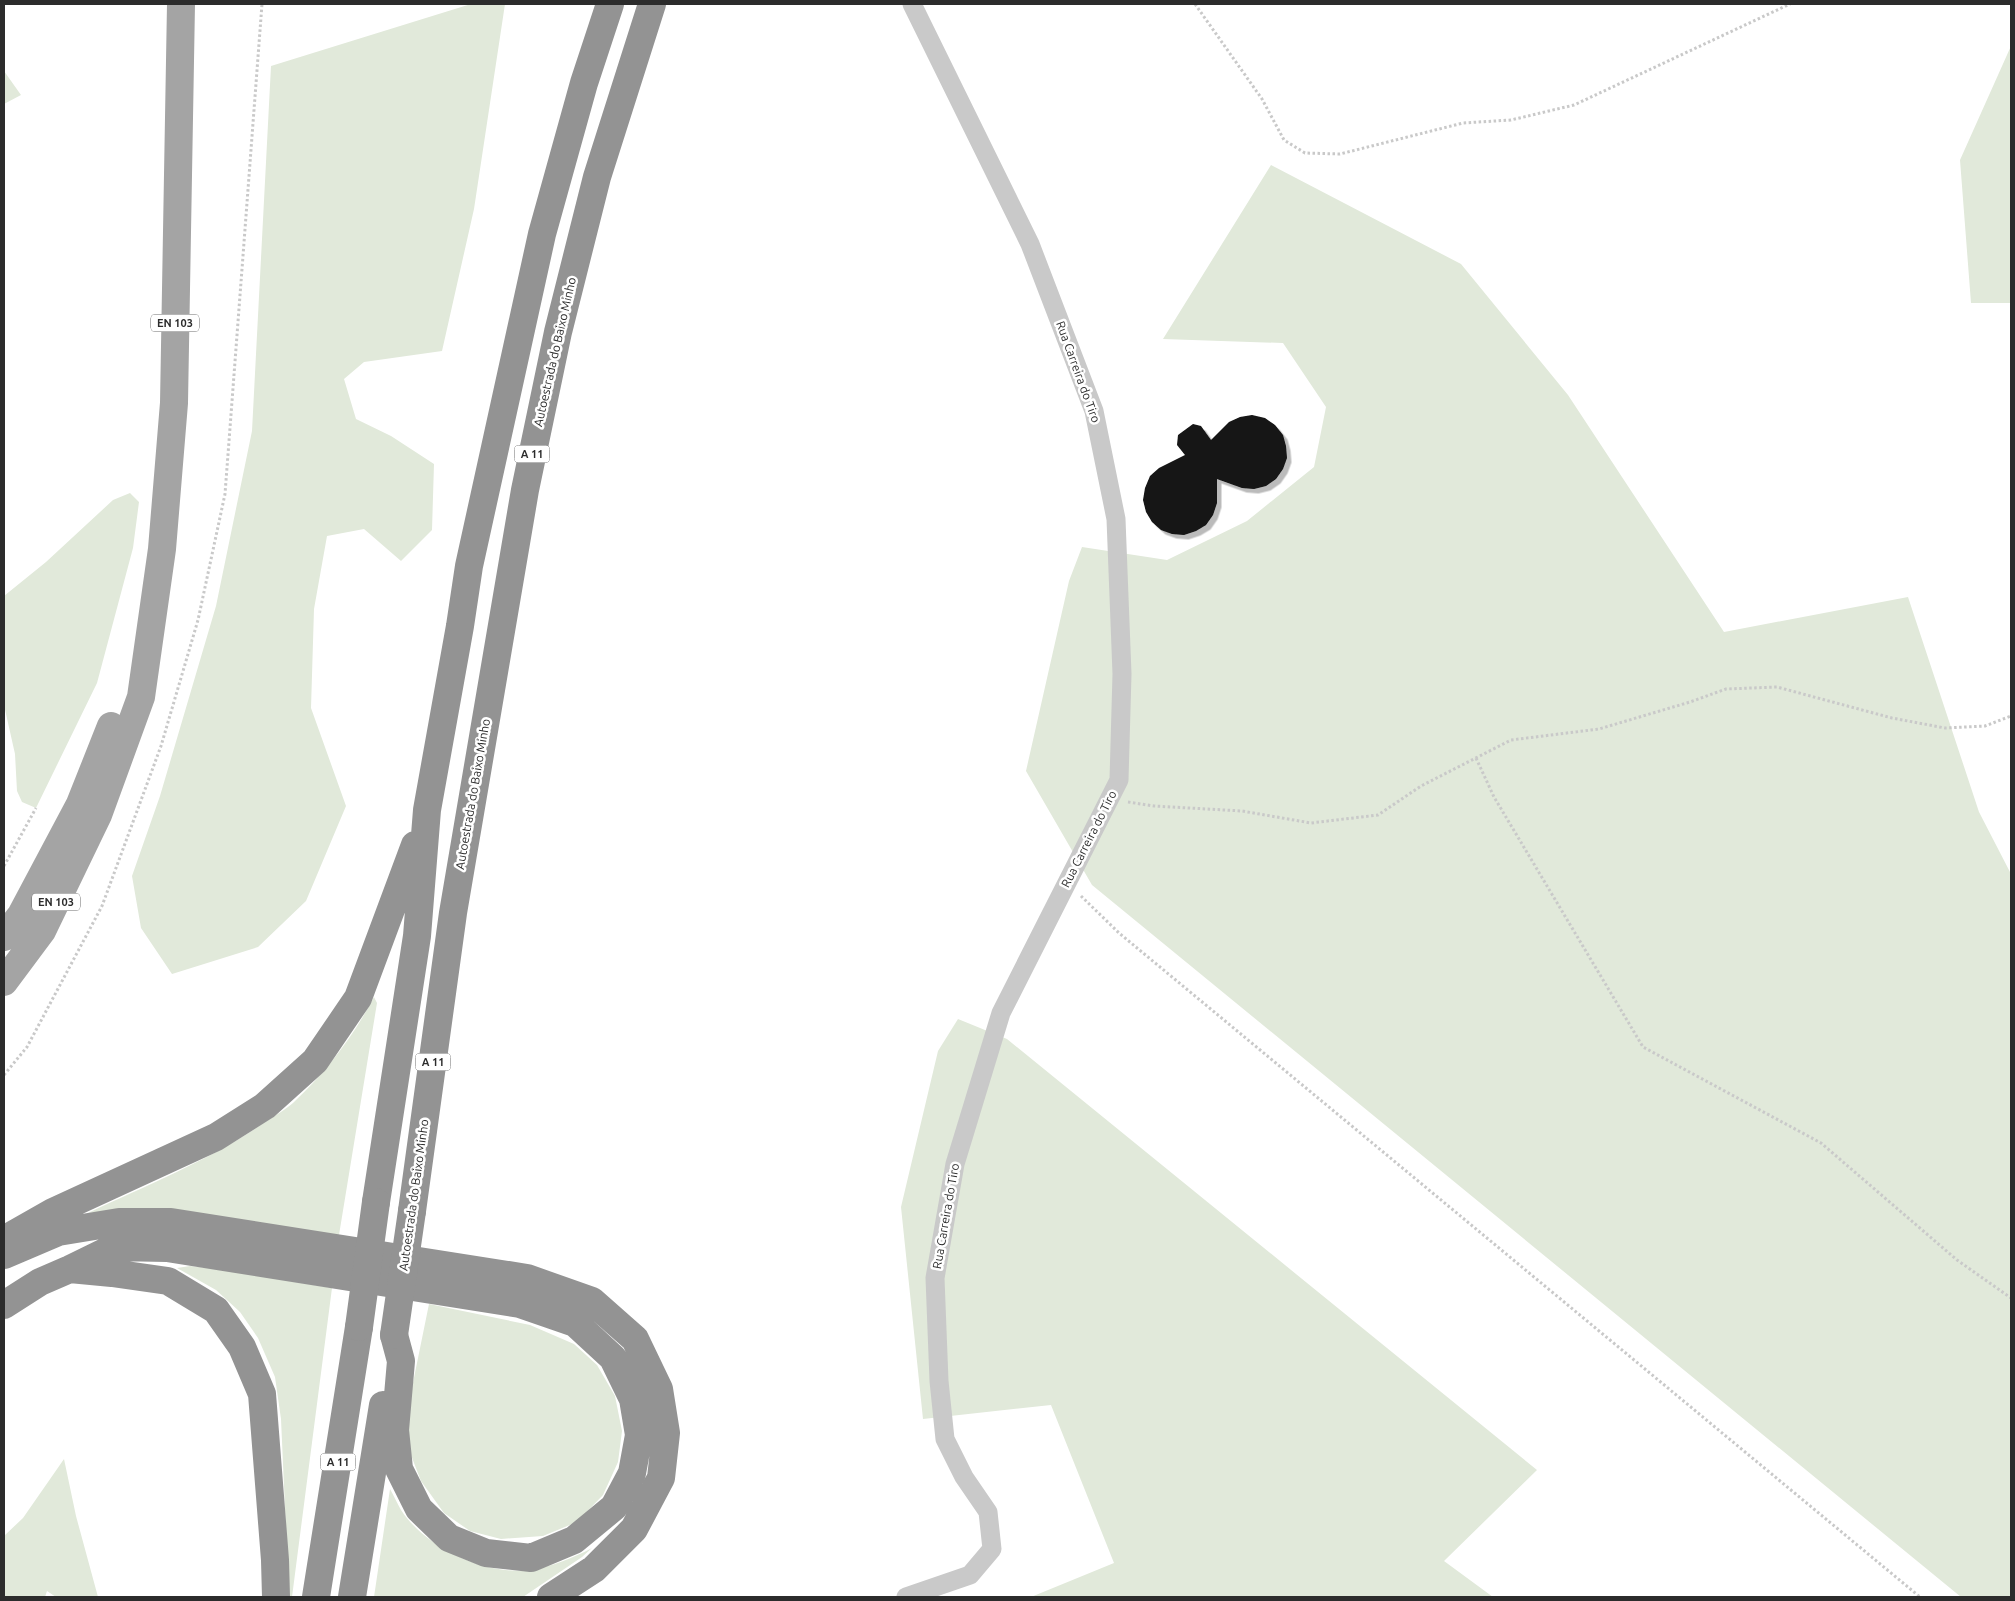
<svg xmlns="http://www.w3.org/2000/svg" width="2015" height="1601" font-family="Ubuntu,sans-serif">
<defs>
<filter id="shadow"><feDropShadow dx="4.5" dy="4.5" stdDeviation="0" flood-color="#0004"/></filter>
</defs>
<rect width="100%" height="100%" fill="#fff"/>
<path fill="#e1e9da" d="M471 4H505L474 209 442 351 364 362 344 379 356 419 391 436 434 464 432 530 401 561 364 529 327 536 314 609 311 708 346 806 306 901 258 947 172 974 141 928 132 876 160 796 216 606 252 431 271 66Z
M2011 46V303H1971L1960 160Z
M4 71 21 95 4 104Z
M1271 165 1461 264 1568 395 1724 632 1908 597 1979 812 2011 874V1597H1961L1092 885 1026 771 1069 581 1082 547 1167 560 1247 521 1314 467 1326 407 1283 343 1163 339Z
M130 493 139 502 133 548 97 683 36 808 22 802 17 791 15 754 4 705V596L46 562 113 500Z
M374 997 377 1003 339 1235 143 1210 88 1213C149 1184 213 1159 268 1120 276 1115 286 1109 293 1103 326 1072 353 1037 374 997Z
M958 1019 1007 1039 1537 1470 1444 1561 1493 1597H1031L1114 1563 1051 1405 923 1419 901 1207 938 1051Z
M190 1266 218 1269 332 1288 292 1597H289L281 1419 275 1377 258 1338 240 1312 216 1290 177 1268Z
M429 1304 530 1325 574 1344 597 1365 615 1396 622 1431 618 1462 603 1495 577 1522 543 1536 501 1539 470 1531 444 1513 421 1481 409 1450 406 1417Z
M64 1459 76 1516 98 1597H56L47 1591 45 1597H4V1536L23 1518Z
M390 1489C394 1496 397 1503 401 1510 426 1548 486 1576 531 1570 553 1566 573 1558 592 1548L582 1557 523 1597H374Z"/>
<path fill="#131313" filter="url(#shadow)" d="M1252 415 1265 418 1275 425 1283 435 1286 446 1287 458 1283 469 1276 479 1266 486 1254 489 1242 488 1217 479V503L1213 515 1206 525 1196 531 1184 535 1172 534 1161 530 1152 522 1146 512 1143 500 1145 488 1150 476 1159 468 1185 455 1177 445 1178 435 1193 424 1201 426 1211 440 1229 422 1240 417Z"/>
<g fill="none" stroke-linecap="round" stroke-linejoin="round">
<path stroke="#c9c9c9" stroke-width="3" stroke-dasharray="2.5 2.5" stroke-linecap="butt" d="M1195 4 1262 99 1284 140 1305 153 1340 154 1463 123 1511 120 1574 105 1790 4
M1476 758 1494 797 1643 1047 1821 1143 1957 1260 2011 1298
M1128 802 1154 806 1242 811 1311 823 1378 815 1421 786 1511 740 1599 729 1690 702 1726 689 1777 687 1892 718 1945 728 1985 726 2011 716
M4 866 36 808
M1081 896 1119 933 1920 1597
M4 1075 27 1047 102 906 161 746 198 620 225 494 262 4"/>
<path stroke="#c9c9c9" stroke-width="19" d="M906 1597 970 1575 992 1549 988 1512 964 1477 945 1439 939 1381 935 1278 955 1164 1001 1013 1119 780 1122 674 1116 519 1094 411 1030 244 912 4"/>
<path stroke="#a4a4a4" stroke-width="28" d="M4 937 21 915 80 804 111 726
M4 982 42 931 98 815 141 697 162 549 174 403 181 4"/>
<path stroke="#939393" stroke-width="28" d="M376 1202 417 936 427 810 460 626 469 566 542 234 584 83 610 4
M412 1211 453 913 525 490 558 332 597 177 652 4
M9 1237 53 1212 216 1137 265 1106 315 1061 358 998 415 845
M4 1255 58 1232 119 1222H171L527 1278 592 1301 635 1339 659 1389 666 1433 661 1478 634 1529 594 1569 551 1597
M70 1269 112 1273 168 1281 216 1310 242 1347 262 1394 275 1560 276 1597
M4 1305 40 1282 70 1269 115 1247 167 1248 520 1304 575 1323 613 1358 633 1399 639 1435 632 1473 614 1507 574 1540 531 1558 486 1553 449 1538 419 1509 399 1469 395 1430 401 1361 394 1335
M316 1597 359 1327
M352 1597 383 1405"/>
<path stroke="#939393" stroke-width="28" d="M359 1327 376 1202
M394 1335 412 1211"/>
</g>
<g text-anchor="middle" stroke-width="5" stroke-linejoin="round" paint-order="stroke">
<g fill="#fff" stroke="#6b6b6b" stroke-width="1">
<rect x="151" y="314.5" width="48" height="17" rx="4"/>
<rect x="514.5" y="445.5" width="35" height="17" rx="4"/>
<rect x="32" y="893.5" width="48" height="17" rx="4"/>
<rect x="415.5" y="1053.5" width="35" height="17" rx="4"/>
<rect x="320.5" y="1453.5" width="35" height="17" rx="4"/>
</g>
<g font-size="11" font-weight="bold" fill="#2c2c2c">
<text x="175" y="327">EN 103</text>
<text x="532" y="458">A 11</text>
<text x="56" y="906">EN 103</text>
<text x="433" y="1066">A 11</text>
<text x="338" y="1466">A 11</text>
</g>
<g font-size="12" fill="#2c2c2c" stroke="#fff">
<text transform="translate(555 352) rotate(-77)" y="4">Autoestrada do Baixo Minho</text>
<text transform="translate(1078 372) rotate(70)" y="4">Rua Carreira do Tiro</text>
<text transform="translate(473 794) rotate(-80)" y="4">Autoestrada do Baixo Minho</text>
<text transform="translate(1089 839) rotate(-63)" y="4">Rua Carreira do Tiro</text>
<text transform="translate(414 1195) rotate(-82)" y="4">Autoestrada do Baixo Minho</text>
<text transform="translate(946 1216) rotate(-80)" y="4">Rua Carreira do Tiro</text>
</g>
</g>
<rect width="2015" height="1601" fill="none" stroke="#2c2c2c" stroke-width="10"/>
</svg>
